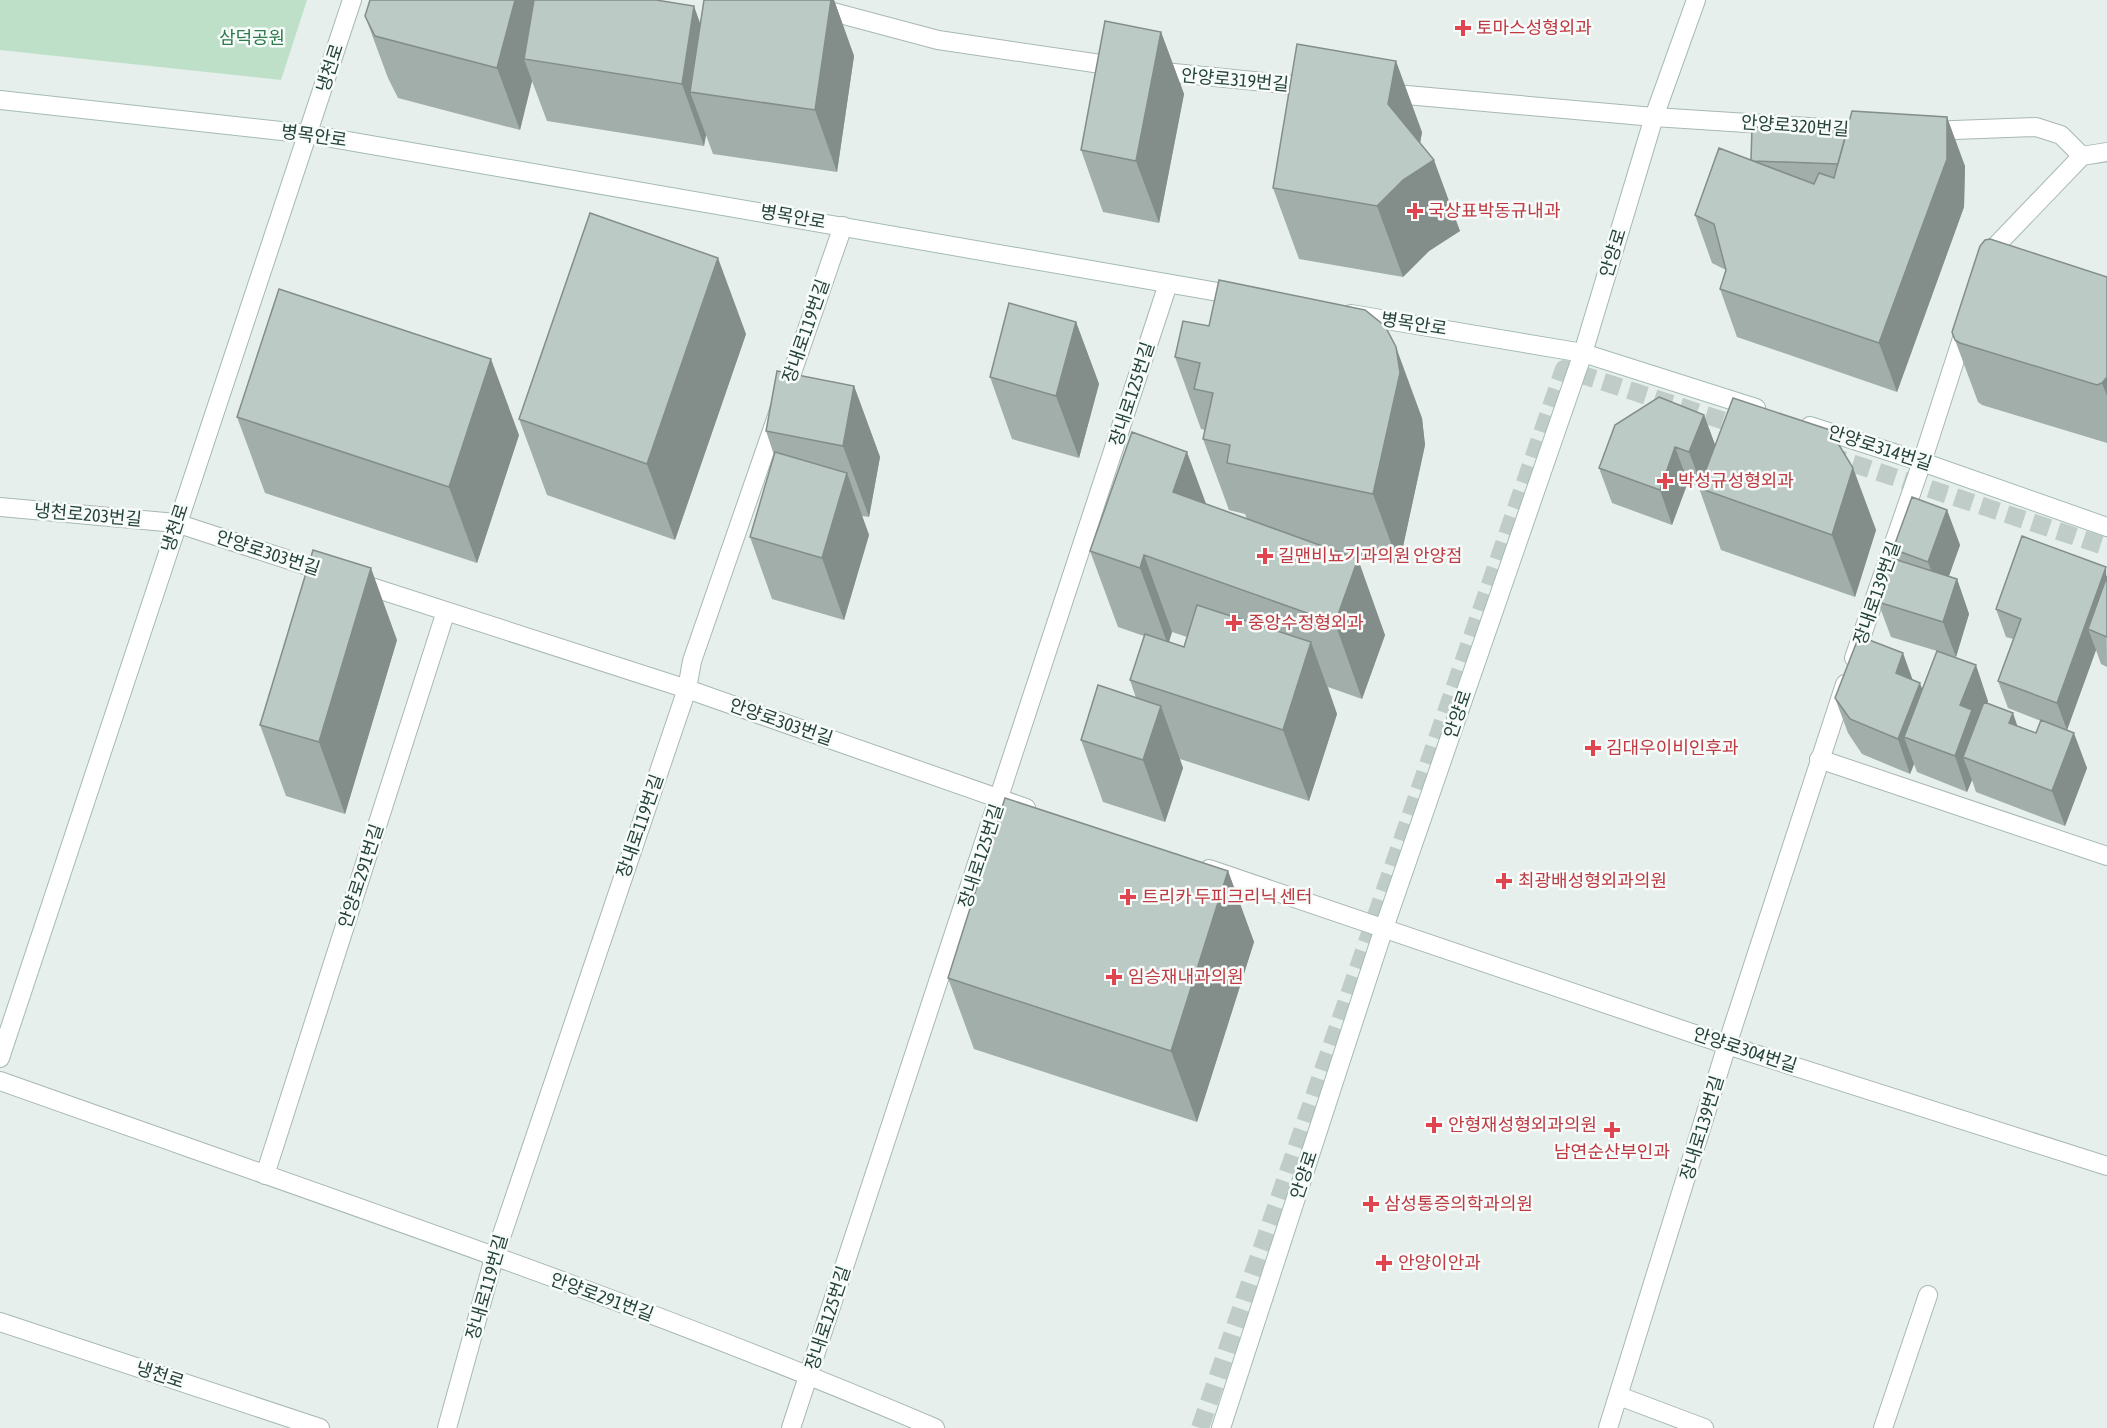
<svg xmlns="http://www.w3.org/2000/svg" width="2107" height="1428" font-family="'Asap Condensed','Noto Sans KR',sans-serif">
<rect width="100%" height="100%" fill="#e6efeb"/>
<path fill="#bfe0c8" d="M0 0H307L281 80 0 50Z"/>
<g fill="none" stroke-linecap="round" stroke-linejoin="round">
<path stroke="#bfccc8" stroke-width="18" stroke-dasharray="18 9" stroke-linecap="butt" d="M1827 455 2107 547
M1200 1428 1564 369 1746 428"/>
<g stroke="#a8b8b2" stroke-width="20">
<path id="street" d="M788 0 938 40 1121 67
M1154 71 1314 87
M1384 93 1654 117 1871 131
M1928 131 2036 127 2061 135 2082 156 2107 152
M1986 262 1989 253 2082 156
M0 507 176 523 329 573
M356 582 687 689 1026 808
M1854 658 1922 462 1966 326
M1819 759 2107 856
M1209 869 1727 1045 2107 1166
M0 1081C312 1192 630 1298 935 1428
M265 1175 446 611
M0 1322 320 1428
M1619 1396 1704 1428
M447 1428 494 1258 687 689 692 661 843 226
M791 1428 1168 284
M1608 1428 1727 1045 1845 684
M1883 1428 1928 1295"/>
</g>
<g stroke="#a4bbb3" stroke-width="20">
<path id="secondary" d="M0 100 308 134 1241 296
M1351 314 1583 353 1756 408
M1810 426 1922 462 2107 527
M0 1058 352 0
M1221 1428 1384 928 1583 353 1654 117 1696 0"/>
</g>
<use href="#street" stroke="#fff" stroke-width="18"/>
<use href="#secondary" stroke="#fff" stroke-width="18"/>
</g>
<path fill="#a1aea9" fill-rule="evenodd" d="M704 0H834L854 56 837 172 713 154 706 135 704 146 547 121 532 81 520 130 398 98 388 78 365 16 700 24Z
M1161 32 1184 94 1159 223 1103 212 1081 150Z
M1422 132 1420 143 1460 231 1429 251 1403 277 1299 259 1273 188Z
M1751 160 1965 166 1964 207 1897 392 1737 337 1720 289 1726 270 1712 263 1695 215Z
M2107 277V443L1982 405 1978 402 1952 332Z
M1076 322 1099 384 1079 458 1012 439 990 377Z
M1209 326 1422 418 1425 445 1399 565 1345 554 1385 635 1362 699 1328 687 1337 714 1309 801 1180 759 1183 768 1165 822 1103 802 1081 740 1136 698 1130 680 1144 636 1118 627 1090 551 1207 504 1247 519 1245 514 1229 510 1203 439 1205 430 1201 429 1175 357ZM1172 632 1187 637 1184 647 1169 642Z
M746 334 675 540 547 495 519 419Z
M854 386 880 457 869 517 862 516 869 535 844 620 772 599 750 537 774 455 766 431Z
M1704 415 1715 445 1853 468 1876 530 1855 597 1721 550 1699 488V486L1688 482 1672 525 1612 503 1599 468Z
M237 417 519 435 477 563 265 493Z
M1947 510 1960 545 1949 576 1957 579 1969 614 1956 657 1945 654 1988 701 1987 703 2017 726 2036 733 2041 721 2008 708 1998 681 2013 639 2006 637 1996 609 2106 567 2107 667 2101 664 2096 650 2067 730 2087 768 2065 826 1976 792 1972 780 1967 792 1917 772 1914 764 1910 774 1862 754 1848 733 1835 698 1913 680 1922 689 1937 651 1891 637 1878 602 1897 560 1893 549Z
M397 640 345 814 286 796 260 725Z
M1228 871 1254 942 1197 1122 974 1049 948 978Z"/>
<path fill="#838d89" d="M515 0H554L524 59 532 81 520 130 497 68Z
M831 0H834L854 56 837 172 815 110Z
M694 6 716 68 690 92 706 135 704 146 682 84Z
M1161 32 1184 94 1159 223 1136 161Z
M1396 61 1422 132 1415 172 1434 160 1460 231 1429 251 1403 277 1377 206 1403 180 1388 104Z
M1947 117 1965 166 1964 207 1897 392 1879 343Z
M718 258 746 334 675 540 647 464Z
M1076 322 1099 384 1079 458 1056 396Z
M1396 347 1422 418 1425 445 1399 565 1373 494Z
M491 359 519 435 477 563 449 487Z
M2107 377V396L2102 383Z
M854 386 880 457 869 517 843 446Z
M1704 415 1717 450 1702 487 1689 452Z
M1675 447 1688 482 1672 525 1660 490Z
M1187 452 1215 528 1173 492Z
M1853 468 1876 530 1855 597 1832 535Z
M847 473 869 535 844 620 822 558Z
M1947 510 1960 545 1941 598 1928 562Z
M1144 555 1172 632 1168 645 1140 568Z
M1358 559 1385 635 1362 699 1335 623Z
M2106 567 2107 620 2088 629 2096 650 2067 730 2057 703Z
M371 568 397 640 345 814 319 742Z
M1957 579 1969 614 1956 657 1943 622Z
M1311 642 1337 714 1309 801 1283 730Z
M1903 653 1916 689 1896 673Z
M1976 665 1988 701 1978 726 1963 757 1972 780 1967 792 1955 756 1960 705Z
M1920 683 1933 718 1904 737 1914 764 1910 774 1898 739Z
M1161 706 1183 768 1165 822 1143 760Z
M2013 713 2025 748 2009 723Z
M2074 733 2087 768 2065 826 2052 791Z
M1228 871 1254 942 1197 1122 1171 1051Z"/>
<path fill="#bbcac4" stroke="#838d89" stroke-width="1.5" d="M370 0H515L497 68 375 36 365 16Z
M534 0H656L694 6 682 84 524 59Z
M704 0H831L815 110 690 92Z
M1105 21 1161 32 1136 161 1081 150Z
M1297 44 1396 61 1388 104 1434 160 1403 180 1377 206 1273 188Z
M1852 111 1947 117V159L1879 343 1720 289 1726 270 1714 224 1695 215 1719 148 1814 184 1819 173 1834 178Z
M1752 127 1847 131 1838 164 1754 161 1751 160Z
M590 213 718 258 647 464 519 419Z
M1990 239 2107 277V377L2102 383 2097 385 1960 343 1955 340 1952 332 1980 246 1985 240Z
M1219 280 1365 310 1385 326 1396 347 1400 373 1373 494 1227 463 1230 445 1203 439 1213 393 1194 389 1200 363 1175 357 1183 321 1209 326Z
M279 289 491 359 449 487 237 417Z
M1009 303 1076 322 1056 396 990 377Z
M777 371 854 386 843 446 766 431Z
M1659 397 1704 415 1689 452 1675 447 1660 490 1599 468 1615 425Z
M1733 398 1830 430 1853 468 1832 535 1699 488Z
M1132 432 1187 452 1173 492 1358 559 1335 623 1144 555 1140 568 1090 551Z
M775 452 847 473 822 558 750 537Z
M1912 497 1947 510 1928 562 1893 549Z
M2022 536 2106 567 2057 703 1998 681 2021 619 1996 609Z
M313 550 371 568 319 742 260 725Z
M1891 558 1957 579 1943 622 1878 602Z
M2107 576V637L2088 629Z
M1197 605 1311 642 1283 730 1130 680 1145 634 1184 647Z
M1859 636 1903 653 1896 673 1920 683 1898 739 1850 719 1835 698Z
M1937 651 1976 665 1960 705 1972 710 1955 756 1904 737Z
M1098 685 1161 706 1143 760 1081 740Z
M1984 702 2013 713 2009 723 2036 733 2041 720 2074 733 2052 791 1963 757Z
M1005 798 1228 871 1171 1051 948 978Z"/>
<g fill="#e0444e" stroke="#f7fbf9" stroke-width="2">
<path d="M1460 19h6v6h6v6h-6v6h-6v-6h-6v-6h6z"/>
<path d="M1412 202h6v6h6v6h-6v6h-6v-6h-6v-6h6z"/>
<path d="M1662 472h6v6h6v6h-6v6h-6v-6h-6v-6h6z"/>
<path d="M1262 547h6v6h6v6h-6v6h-6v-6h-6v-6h6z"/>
<path d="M1231 614h6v6h6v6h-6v6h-6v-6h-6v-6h6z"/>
<path d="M1590 739h6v6h6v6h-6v6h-6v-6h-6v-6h6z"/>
<path d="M1501 872h6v6h6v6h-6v6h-6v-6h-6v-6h6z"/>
<path d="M1125 888h6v6h6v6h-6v6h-6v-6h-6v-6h6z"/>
<path d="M1111 968h6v6h6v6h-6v6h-6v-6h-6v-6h6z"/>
<path d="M1431 1116h6v6h6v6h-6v6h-6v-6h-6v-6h6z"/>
<path d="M1609 1121h6v6h6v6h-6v6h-6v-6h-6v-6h6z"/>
<path d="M1368 1195h6v6h6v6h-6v6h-6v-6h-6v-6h6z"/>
<path d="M1381 1254h6v6h6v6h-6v6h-6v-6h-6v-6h6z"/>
</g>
<g text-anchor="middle" stroke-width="5" stroke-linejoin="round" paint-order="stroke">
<g font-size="18" fill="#be3a42" stroke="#f7fbf9" text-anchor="start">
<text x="1476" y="34">토마스성형외과</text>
<text x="1428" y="217">국상표박동규내과</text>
<text x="1678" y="487">박성규성형외과</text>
<text x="1278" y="562">길맨비뇨기과의원 안양점</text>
<text x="1248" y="629">중앙수정형외과</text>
<text x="1606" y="754">김대우이비인후과</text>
<text x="1518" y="887">최광배성형외과의원</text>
<text x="1142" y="903">트리카 두피크리닉 센터</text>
<text x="1128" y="983">임승재내과의원</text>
<text x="1448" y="1131">안형재성형외과의원</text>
<text x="1612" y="1158" text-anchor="middle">남연순산부인과</text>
<text x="1384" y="1210">삼성통증의학과의원</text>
<text x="1398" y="1269">안양이안과</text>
</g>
<g font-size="18" fill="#2d7a4b" stroke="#f7fbf9">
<text x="252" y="44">삼덕공원</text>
</g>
<g font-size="18" fill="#24423a" stroke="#f7fbf9">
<text transform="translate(330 68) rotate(-72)" y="6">냉천로</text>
<text transform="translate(1235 80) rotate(5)" y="6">안양로319번길</text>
<text transform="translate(1795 126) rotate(4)" y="6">안양로320번길</text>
<text transform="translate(314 136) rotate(8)" y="6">병목안로</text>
<text transform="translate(793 217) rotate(10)" y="6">병목안로</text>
<text transform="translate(1613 253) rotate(-73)" y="6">안양로</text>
<text transform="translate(1414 324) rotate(9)" y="6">병목안로</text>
<text transform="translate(806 331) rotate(-71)" y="6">장내로119번길</text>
<text transform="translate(1132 394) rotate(-72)" y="6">장내로125번길</text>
<text transform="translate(1880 448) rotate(18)" y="6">안양로314번길</text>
<text transform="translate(88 515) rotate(5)" y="6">냉천로203번길</text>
<text transform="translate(175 528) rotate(-72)" y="6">냉천로</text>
<text transform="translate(268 553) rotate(18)" y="6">안양로303번길</text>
<text transform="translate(1877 593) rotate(-71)" y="6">장내로139번길</text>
<text transform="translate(1458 714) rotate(-71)" y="6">안양로</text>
<text transform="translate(781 722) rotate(19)" y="6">안양로303번길</text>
<text transform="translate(640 826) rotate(-71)" y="6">장내로119번길</text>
<text transform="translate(981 856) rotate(-72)" y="6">장내로125번길</text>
<text transform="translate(361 876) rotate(-72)" y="6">안양로291번길</text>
<text transform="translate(1745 1050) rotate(18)" y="6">안양로304번길</text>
<text transform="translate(1702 1128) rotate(-73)" y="6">장내로139번길</text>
<text transform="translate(1304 1175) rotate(-72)" y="6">안양로</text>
<text transform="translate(487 1287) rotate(-74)" y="6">장내로119번길</text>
<text transform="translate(602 1297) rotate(20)" y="6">안양로291번길</text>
<text transform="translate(828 1318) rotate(-72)" y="6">장내로125번길</text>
<text transform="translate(160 1375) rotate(18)" y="6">냉천로</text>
</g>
</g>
</svg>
